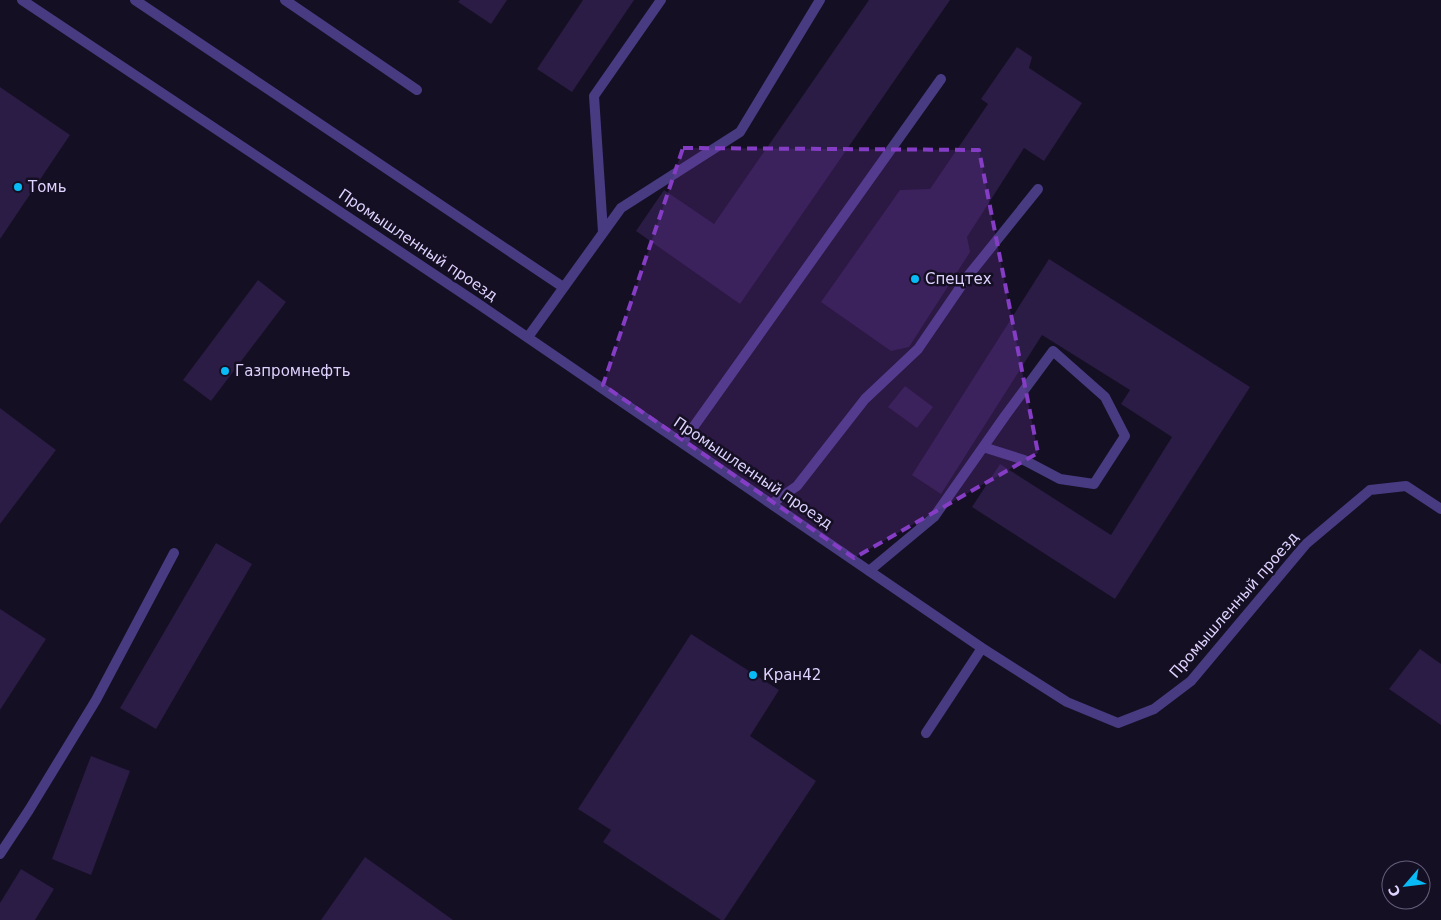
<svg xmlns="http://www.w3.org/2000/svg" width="1441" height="920" font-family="'DejaVu Sans',sans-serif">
<rect width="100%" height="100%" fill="#150f23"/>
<path fill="#2a1c44" d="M460 0H507L491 24 458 2Z
M583 0H634L572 92 537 69Z
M869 0H950L740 304 636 231 664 190 714 224Z
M1017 47 1032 57 1029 68 1082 103 1044 161 1024 148 967 237 970 252 909 347 891 351 821 302 900 190 930 189 988 104 981 99Z
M0 87 70 135 0 239Z
M1049 259 1250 387 1115 599 972 507 1000 464 1111 535 1172 437 1121 404 1130 390 1042 335 941 494 912 475Z
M258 280 286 302 211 401 183 380Z
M905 386 933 407 917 428 888 407Z
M0 408 56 450 0 524Z
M216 543 252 564 156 729 120 708Z
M0 609 46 639 0 710Z
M691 634 779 690 750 736 816 781 724 920H721L603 842 611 830 578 809Z
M1420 649 1441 664V725L1389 689Z
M91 756 130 771 91 875 52 859Z
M365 857 453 920H321Z
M21 869 54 889 35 920H0V903Z"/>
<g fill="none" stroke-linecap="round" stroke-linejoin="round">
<path stroke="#483b81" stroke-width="10" d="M22 0 477 303 982 648 1067 702 1118 723 1154 709 1191 681 1306 544 1370 490 1406 486 1441 509
M135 0 563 287
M285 0 417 90
M603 232 594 96 661 0
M528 337 621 208 740 132 820 0
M682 443 941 79
M771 504 797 486 865 399 918 349 968 276 1038 189
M869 571 934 517 1005 416 1053 351 1105 397 1125 436 1094 484 1060 479 1024 460 983 447
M926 733 982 648
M0 854 29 810 96 700 174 553"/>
</g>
<path fill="#853dc5" fill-opacity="0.2" stroke="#853dc5" stroke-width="4" stroke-dasharray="10 6" stroke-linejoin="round" d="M683 148 979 150 1038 453 854 558 603 385Z"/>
<g fill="#08baf5" stroke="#150f23" stroke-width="2">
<circle cx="18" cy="187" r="5"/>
<circle cx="915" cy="279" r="5"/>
<circle cx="225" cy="371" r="5"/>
<circle cx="753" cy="675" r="5"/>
</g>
<g text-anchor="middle" stroke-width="5" stroke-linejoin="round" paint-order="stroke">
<g font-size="15" fill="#ded3fe" stroke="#150f23" text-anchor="start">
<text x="28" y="192">Томь</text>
<text x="925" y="284">Спецтех</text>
<text x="235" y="376">Газпромнефть</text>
<text x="763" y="680">Кран42</text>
</g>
<g font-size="15" fill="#ded3fe" stroke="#150f23">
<text transform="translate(418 245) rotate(34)" y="5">Промышленный проезд</text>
<text transform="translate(753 473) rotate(34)" y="5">Промышленный проезд</text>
<text transform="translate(1234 605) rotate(-49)" y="5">Промышленный проезд</text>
</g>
</g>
<g transform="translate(1406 885) rotate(242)"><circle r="24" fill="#150f23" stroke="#655d7b"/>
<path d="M0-4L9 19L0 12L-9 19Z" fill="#08baf5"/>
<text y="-8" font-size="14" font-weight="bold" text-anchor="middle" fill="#ded3fe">С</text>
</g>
</svg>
